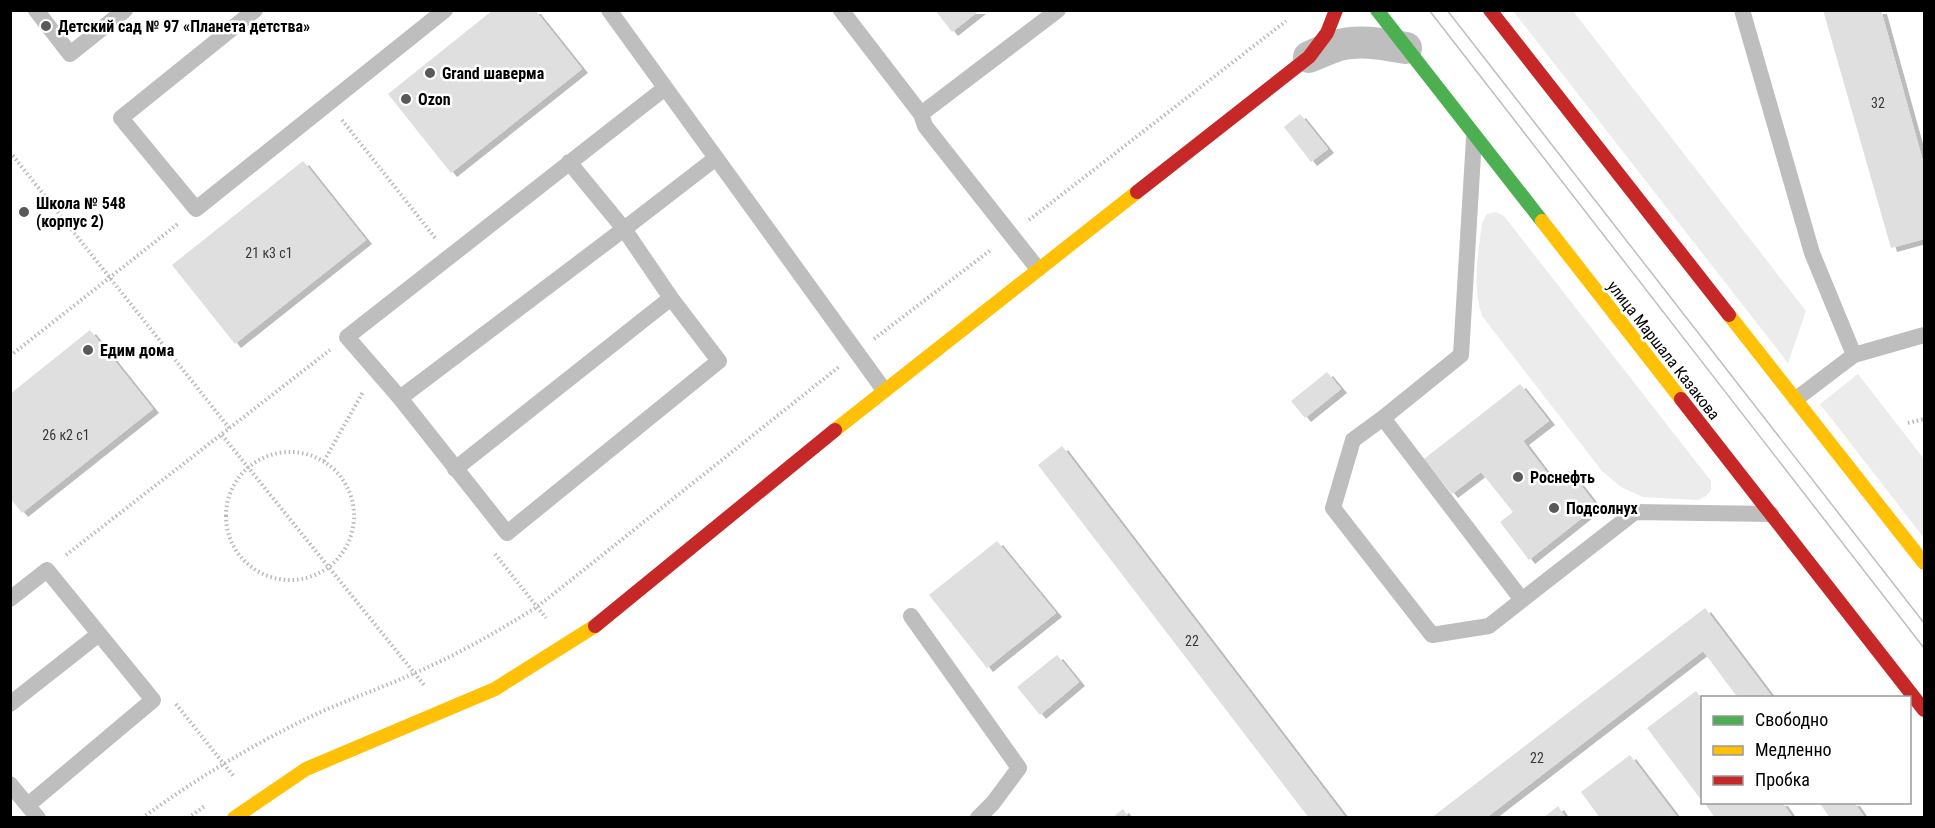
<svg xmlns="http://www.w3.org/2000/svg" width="1935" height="828" font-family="'Roboto Condensed',sans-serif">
<defs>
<filter id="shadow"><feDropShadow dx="6" dy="4" stdDeviation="0" flood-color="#0004"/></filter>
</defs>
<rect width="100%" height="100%" fill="#fff"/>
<path fill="#ececec" d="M1513 11H1573L1806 311 1788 363Z
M1496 212 1504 216 1711 481V490L1706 496 1698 500 1643 497 1621 487 1602 471 1482 316C1472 285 1478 255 1482 223L1487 214Z
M1858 374 1924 459V538L1820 404Z"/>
<path fill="#dfdfdf" filter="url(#shadow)" d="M493 10H535L582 69 451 173 388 94Z
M935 10H980L952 32Z
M1823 10H1881L1924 165V239L1891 248Z
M1300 114 1328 149 1311 162 1284 127Z
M303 161 366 240 235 344 172 265Z
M90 330 153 409 22 513 10 498V394Z
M1327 372 1341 389 1305 418 1291 401Z
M1520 384 1549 421 1523 441 1554 482 1569 470 1597 506 1529 560 1500 522 1513 512 1481 472 1452 494 1424 459Z
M1062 446 1346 818H1309L1038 465Z
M997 541 1056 613 987 668 929 595Z
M1705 608 1773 698H1738L1703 651 1486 818H1431Z
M1057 655 1079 682 1040 715 1017 687Z
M1696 691 1702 699V801L1647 728Z
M1630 755 1678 818H1600L1581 792Z
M1704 802H1782L1793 818H1715Z
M1819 802H1854L1865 818H1830Z
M1558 806 1566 818H1543Z
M1123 809 1129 818H1112Z"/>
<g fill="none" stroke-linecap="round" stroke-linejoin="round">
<path stroke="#b9b9b9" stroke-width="4" stroke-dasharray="1.5 3" stroke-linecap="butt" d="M342 120 436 239
M10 152 230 429
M1029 220 1286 21
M874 339 992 249
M10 356 179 223
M1908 423 1924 419
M222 435 424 685
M226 516a64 64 0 1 1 128 0a64 64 0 1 1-128 0Z
M324 461 363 392
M495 554 546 618
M66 555 330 350
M176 704 235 778
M142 818C189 784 239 753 290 727 331 705 375 691 417 672 459 654 498 631 537 607L840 366
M188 818 205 806"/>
<path stroke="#bebebe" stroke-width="16" d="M36 10 70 54 125 10
M255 10 121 118 196 209 445 10
M609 10 884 390
M841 10 921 114 925 126 1038 269
M1742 10 1812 253 1854 355
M921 114 1058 10
M1474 138 1461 355 1383 418 1522 600 1635 512 1771 514
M569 162 624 229 400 398 507 533 719 361 671 298 624 229 716 158
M400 398 347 337 665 88
M1796 399 1854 355 1924 335
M1383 418 1353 440 1333 508 1432 635 1489 626 1522 600
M455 469 671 298
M10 599 47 570 153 700 28 805
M911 616 1019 768 993 803 978 818
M10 704 99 634
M10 784 38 818"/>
<path stroke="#bebebe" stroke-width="32" d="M1309 57C1318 53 1327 49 1336 46 1359 39 1383 44 1406 48"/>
<path stroke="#4caf50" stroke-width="14" d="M1377 10 1542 221"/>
<path stroke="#ffc107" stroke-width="14" d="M1542 221 1681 399
M1729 315 1924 563
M835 430 1137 192
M234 818 306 769 495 689 595 626"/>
<path stroke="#c62828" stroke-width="14" d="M1490 10 1729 315
M1137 192 1309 57 1327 33 1336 10
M1681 399 1924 710
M595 626 835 430"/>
<path stroke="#bebebe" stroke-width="1.5" d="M1429 10 1924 648
M1447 10 1924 623"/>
</g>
<g fill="#595959" stroke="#fff" stroke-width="2">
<circle cx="46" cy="26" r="6"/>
<circle cx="430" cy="73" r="6"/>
<circle cx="406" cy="99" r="6"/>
<circle cx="24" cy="212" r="6"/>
<circle cx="88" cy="350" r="6"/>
<circle cx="1518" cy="477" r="6"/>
<circle cx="1554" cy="508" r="6"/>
</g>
<g text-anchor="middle" stroke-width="5" stroke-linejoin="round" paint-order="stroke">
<g font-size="14" fill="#383838">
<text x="1878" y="108">32</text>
<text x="269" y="258">21 к3 с1</text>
<text x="66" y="440">26 к2 с1</text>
<text x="1192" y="646">22</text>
<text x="1537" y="763">22</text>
</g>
<g font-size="16" font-weight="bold" fill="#000" stroke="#fff" text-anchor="start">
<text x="58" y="32">Детский сад № 97 «Планета детства»</text>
<text x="442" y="79">Grand шаверма</text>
<text x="418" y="105">Ozon</text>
<text x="36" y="209">Школа № 548<tspan x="36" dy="18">(корпус 2)</tspan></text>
<text x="100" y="356">Едим дома</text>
<text x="1530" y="483">Роснефть</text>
<text x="1566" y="514">Подсолнух</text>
</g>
<g font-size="16" fill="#000" stroke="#fff">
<text transform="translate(1664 350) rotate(52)" y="6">улица Маршала Казакова</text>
</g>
</g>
<rect width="1935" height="828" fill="none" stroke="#000000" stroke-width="24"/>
<rect x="1701" y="696" width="210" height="108" fill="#ffffff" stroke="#999999" stroke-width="1.5"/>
<rect x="1713" y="716" width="30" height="9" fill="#4caf50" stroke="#999999" stroke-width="1.5"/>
<text x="1755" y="726" font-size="18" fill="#000000">Свободно</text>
<rect x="1713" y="746" width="30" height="9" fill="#ffc107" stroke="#999999" stroke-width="1.5"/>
<text x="1755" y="756" font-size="18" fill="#000000">Медленно</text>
<rect x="1713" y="776" width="30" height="9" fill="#c62828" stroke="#999999" stroke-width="1.5"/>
<text x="1755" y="786" font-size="18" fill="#000000">Пробка</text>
</svg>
